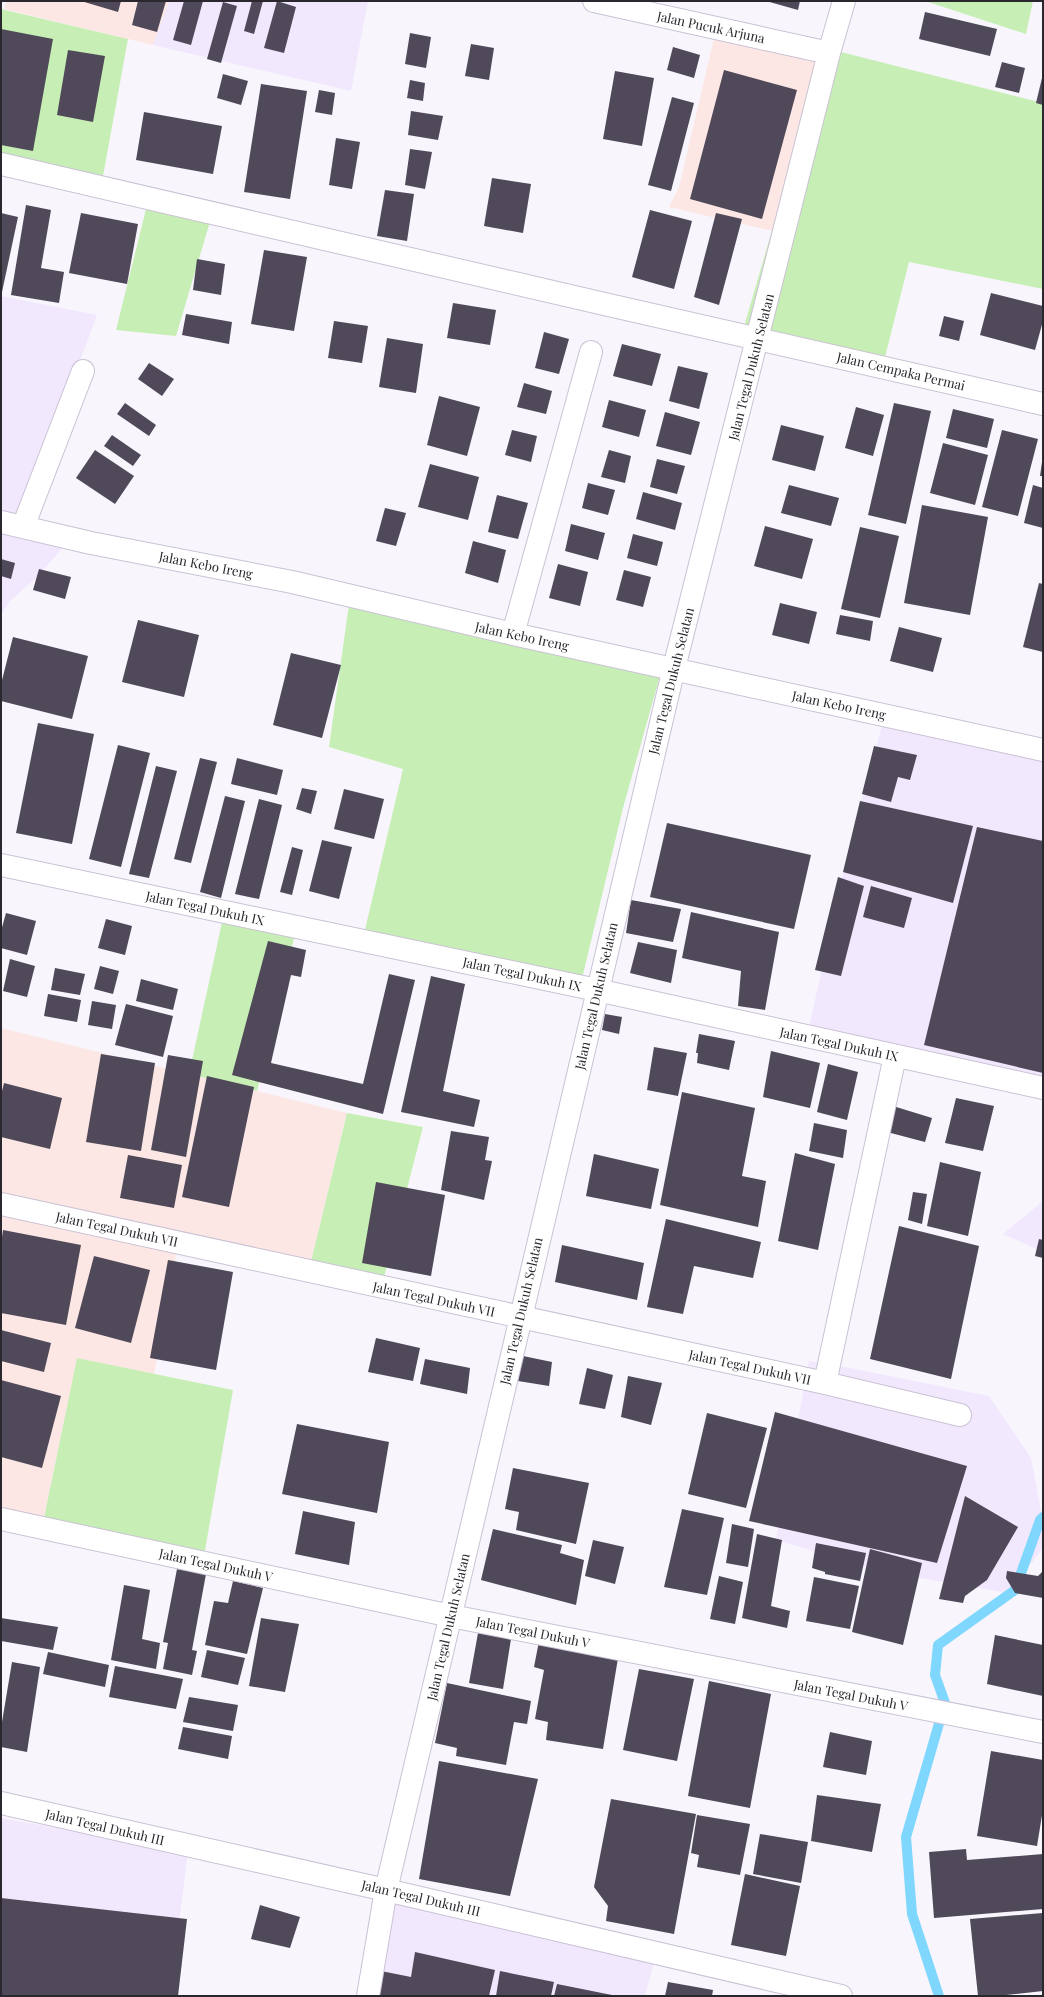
<svg xmlns="http://www.w3.org/2000/svg" width="1044" height="1997" font-family="'Playfair Display',serif">
<rect width="100%" height="100%" fill="#f8f5fd"/>
<path fill="#f1e8fd" d="M169 1H368L351 91 153 45Z
M1 296 97 315 18 528 74 535 37 577 10 601 1 615Z
M886 710 1043 747V1080L808 1032 846 860Z
M1043 1201V1252L1003 1234Z
M809 1361 850 1368 989 1396 1031 1458 1043 1522V1548L1009 1593 888 1573 776 1540Z
M1 1818 188 1851 173 1972 1 1996Z
M389 1893 659 1943 645 1996H360Z"/>
<path fill="#fce7e4" d="M6 1H169L153 45 4 9Z
M716 30 825 48 773 231 669 207 679 187Z
M1 1028 347 1113 310 1266 179 1238 154 1374 77 1359 44 1518 1 1507Z"/>
<path fill="#c7efb5" d="M925 1H1033L1026 34Z
M1 9 128 39 101 187 1 162Z
M825 48 1043 103V289L909 262 885 357 743 330Z
M148 201 212 215 176 336 116 330Z
M350 597 665 658 623 808 580 987 363 938 403 769 329 747Z
M224 913 297 926 257 1091 189 1074Z
M347 1113 423 1127 382 1285 310 1266Z
M77 1358 233 1390 204 1556 44 1518Z"/>
<g fill="none" stroke-linecap="round" stroke-linejoin="round">
<path stroke="#80d7fe" stroke-width="10" d="M939 1996 912 1914 906 1837 945 1703 935 1675 938 1645 1015 1590 1040 1520 1043 1517"/>
</g>
<path fill="#4f4959" d="M81 1H121L118 12Z
M138 1H166L157 32 132 25Z
M184 1H203L191 45 173 40Z
M252 1H263L254 34 244 31Z
M277 1 296 7 284 53 264 48Z
M766 1H800L798 10Z
M223 2 237 6 221 63 207 59Z
M925 12 997 29 990 56 919 39Z
M1 29 53 39 33 151 1 145Z
M410 33 431 37 426 68 405 64Z
M471 44 494 48 489 80 465 76Z
M673 47 700 55 694 78 667 70Z
M68 50 105 56 93 122 57 115Z
M1002 62 1025 68 1019 93 995 87Z
M724 70 797 90 762 219 690 199Z
M615 71 654 78 642 146 603 139Z
M223 74 248 81 241 105 217 98Z
M1042 78H1043V105L1036 103Z
M410 80 425 83 423 101 407 98Z
M261 84 307 91 290 199 244 192Z
M319 90 335 93 332 115 315 112Z
M672 97 694 103 671 191 648 185Z
M411 111 443 116 438 140 408 135Z
M144 112 222 126 213 174 136 160Z
M336 138 360 142 352 189 329 185Z
M410 149 432 152 425 189 405 185Z
M492 178 531 184 523 233 484 226Z
M385 190 414 194 407 241 377 236Z
M26 205 51 210 41 268 64 272 59 303 11 295Z
M650 210 692 221 674 289 632 277Z
M1 213 18 217 2 292H1Z
M81 213 138 224 127 284 69 273Z
M716 213 742 219 719 305 694 297Z
M264 250 307 257 294 331 251 324Z
M197 259 225 264 221 295 193 290Z
M991 293 1043 306V321L1035 350 980 335Z
M453 303 496 310 490 345 447 338Z
M186 314 232 322 229 344 182 335Z
M944 316 964 321 959 341 939 336Z
M334 321 368 326 362 363 328 358Z
M544 332 569 339 559 374 535 368Z
M387 338 423 344 416 393 379 387Z
M622 344 661 354 652 386 613 376Z
M149 363 174 379 162 396 138 379Z
M678 366 708 373 699 409 669 401Z
M524 383 552 391 546 414 517 407Z
M439 396 480 407 467 456 427 445Z
M609 400 646 410 639 437 602 427Z
M125 403 156 425 149 436 117 414Z
M894 403 931 411 906 524 868 515Z
M856 407 884 415 873 456 845 448Z
M953 409 994 419 987 448 946 438Z
M665 412 700 422 691 455 656 446Z
M781 425 824 436 815 471 772 460Z
M512 430 537 436 531 462 505 455Z
M1002 430 1038 439 1018 516 982 507Z
M112 435 141 455 133 466 104 446Z
M943 443 988 455 975 505 930 493Z
M95 450 134 476 115 504 76 478Z
M609 450 631 456 625 483 601 477Z
M657 459 685 466 677 494 650 487Z
M1042 462H1043V476H1040Z
M430 464 479 477 468 520 418 507Z
M588 483 615 490 608 515 582 508Z
M789 485 839 498 831 526 781 513Z
M1033 485 1043 488V528L1024 523Z
M643 492 682 503 675 530 636 519Z
M497 495 528 503 518 539 488 532Z
M922 505 988 517 970 615 904 603Z
M385 508 406 513 396 546 376 541Z
M571 524 605 533 598 560 565 551Z
M765 526 813 539 802 579 754 566Z
M860 527 899 536 880 618 841 609Z
M633 534 663 542 657 566 627 558Z
M473 541 506 550 498 583 465 573Z
M1 559 15 563 11 579 1 576Z
M558 564 588 572 580 606 549 598Z
M39 569 71 577 65 599 33 590Z
M624 570 651 577 643 607 616 600Z
M1039 583 1043 584V652L1023 647Z
M780 603 817 612 809 644 772 635Z
M840 615 873 621 870 641 836 634Z
M138 620 199 635 184 697 122 682Z
M899 627 942 638 933 672 890 661Z
M13 637 88 656 72 719 1 701V684Z
M291 653 341 665 322 738 273 725Z
M38 723 94 734 72 844 16 833Z
M118 745 150 753 121 867 89 859Z
M874 746 917 755 910 780 898 777 891 802 862 794Z
M200 758 217 762 191 863 174 859Z
M237 758 283 770 277 795 231 784Z
M156 766 177 771 149 878 129 874Z
M302 788 317 791 311 814 296 809Z
M344 789 384 799 374 839 334 829Z
M225 796 245 801 221 898 200 892Z
M259 799 282 805 259 899 235 894Z
M860 801 973 826 953 903 843 872Z
M667 823 811 855 794 929 650 897Z
M977 827 1043 841V1073L924 1045Z
M322 840 352 847 339 899 309 891Z
M292 847 303 850 292 895 280 892Z
M838 877 864 886 841 976 815 970Z
M871 886 912 898 904 928 863 917Z
M631 900 681 909 673 942 626 933Z
M691 912 779 932 765 1010 738 1006 741 971 682 958Z
M6 913 36 921 27 955 1 948V931Z
M106 919 132 926 125 955 98 948Z
M268 941 306 950 301 977 291 975 271 1063 363 1084 389 974 415 980 383 1114 232 1075Z
M638 942 677 950 671 983 630 973Z
M10 959 35 966 27 997 3 991Z
M100 966 119 971 113 994 94 989Z
M55 968 85 974 80 995 51 990Z
M431 976 465 984 443 1091 480 1100 474 1127 401 1112Z
M141 979 178 989 173 1010 136 1001Z
M48 994 81 1000 77 1022 44 1016Z
M92 1001 116 1005 112 1029 88 1025Z
M126 1004 173 1016 163 1057 115 1045Z
M605 1014 622 1017 619 1034 602 1030Z
M699 1034 735 1041 729 1070 697 1063 698 1053H696Z
M654 1047 687 1053 678 1096 647 1090Z
M771 1051 820 1063 810 1108 763 1097Z
M101 1054 155 1063 141 1151 86 1142Z
M168 1055 203 1061 186 1157 151 1150Z
M828 1064 858 1072 847 1120 817 1112Z
M207 1076 254 1087 229 1207 182 1197Z
M4 1083 62 1098 50 1149 1 1137V1095Z
M682 1092 755 1108 742 1176 766 1181 758 1227 660 1205Z
M956 1098 994 1106 983 1151 945 1143Z
M893 1106 932 1118 925 1142 887 1132Z
M814 1123 847 1130 843 1158 809 1151Z
M451 1131 489 1137 485 1160 492 1161 484 1200 441 1190Z
M795 1153 835 1164 818 1250 778 1241Z
M594 1154 659 1169 651 1209 586 1196Z
M128 1155 182 1165 174 1208 120 1198Z
M940 1162 981 1172 968 1236 927 1226Z
M376 1182 445 1195 431 1276 362 1263Z
M913 1192 927 1194 922 1224 908 1220Z
M666 1219 761 1242 753 1278 694 1266 683 1314 647 1307Z
M899 1226 979 1246 951 1379 870 1359Z
M3 1230 81 1245 66 1325 1 1313V1244Z
M1039 1239 1043 1240V1258L1035 1256Z
M562 1245 644 1263 637 1300 555 1282Z
M94 1256 150 1270 131 1343 75 1328Z
M168 1260 233 1272 216 1370 150 1358Z
M1 1330 51 1343 44 1372 1 1361Z
M376 1338 420 1348 413 1381 368 1372Z
M523 1356 552 1362 549 1386 518 1381Z
M425 1359 470 1368 467 1394 420 1384Z
M587 1368 613 1375 605 1409 579 1404Z
M628 1376 662 1383 651 1425 621 1417Z
M1 1380 61 1396 42 1468 1 1457Z
M775 1412 967 1466 937 1563 749 1521Z
M707 1413 767 1428 746 1508 688 1494Z
M297 1424 389 1442 377 1513 282 1494Z
M513 1468 589 1483 576 1544 516 1530 519 1512 505 1509Z
M965 1496 1018 1527 987 1580 965 1596 963 1603 939 1599Z
M682 1509 724 1518 707 1595 664 1587Z
M303 1511 355 1522 349 1565 295 1554Z
M732 1524 754 1529 748 1567 726 1563Z
M493 1529 562 1545 560 1553 584 1560 576 1605 481 1580Z
M757 1534 782 1540 771 1606 790 1611 787 1628 742 1618Z
M593 1540 624 1547 615 1584 585 1576Z
M816 1543 866 1553 860 1581 825 1574V1572L812 1568Z
M870 1549 922 1563 903 1645 852 1632Z
M177 1569 206 1574 192 1650 197 1651 192 1675 163 1669 168 1643 163 1642Z
M1007 1571 1038 1576 1043 1571V1598L1015 1593 1006 1578Z
M719 1576 743 1582 735 1624 710 1619Z
M814 1577 859 1586 850 1629 806 1621Z
M233 1581 263 1588 247 1654 205 1645 214 1601 228 1603Z
M124 1585 150 1590 142 1639 160 1643 156 1669 111 1660Z
M1 1618 58 1627 53 1650 1 1641Z
M261 1618 299 1624 285 1692 249 1686Z
M478 1633 511 1639 503 1689 469 1683Z
M995 1635 1043 1645V1696L987 1684Z
M539 1641 618 1658 603 1749 546 1740 548 1722 535 1719 544 1670 534 1667Z
M207 1650 245 1658 238 1685 201 1677Z
M48 1652 109 1665 105 1687 43 1674Z
M12 1662 40 1667 27 1752 1 1747V1728Z
M115 1666 183 1679 176 1709 109 1697Z
M639 1669 694 1679 677 1761 623 1750Z
M709 1681 771 1694 750 1808 688 1796Z
M447 1683 531 1701 527 1724 514 1722 506 1765 456 1756 457 1748 435 1743Z
M189 1697 238 1705 233 1731 183 1722Z
M183 1727 232 1736 228 1759 178 1749Z
M830 1732 872 1741 866 1775 823 1767Z
M991 1751 1043 1760V1809L1037 1846 977 1836Z
M439 1761 538 1779 510 1896 419 1879Z
M817 1795 881 1804 872 1852 811 1841Z
M611 1799 696 1814 674 1934 606 1921 608 1906 594 1887Z
M697 1815 750 1824 740 1875 697 1867 699 1855 691 1853Z
M760 1834 808 1842 801 1883 753 1874Z
M966 1849 967 1860 1043 1854V1909L934 1918 929 1852Z
M745 1874 800 1886 786 1956 731 1945Z
M1 1898 187 1919 178 1996H1Z
M260 1905 300 1917 290 1948 251 1939Z
M1043 1913V1991L997 1996H978L970 1919Z
M415 1952 495 1970 489 1996H377L381 1971 411 1977Z
M500 1971 554 1982 551 1996H496Z
M668 1982 713 1990 712 1996H665Z
M557 1984 612 1995V1996H554Z"/>
<g fill="none" stroke-linecap="round" stroke-linejoin="round">
<g stroke="#cac2d5" stroke-width="24">
<path id="minor" d="M594 1 829 53
M1 164 600 303 1043 404
M1 522 91 543 292 582 513 634 1043 750
M23 527 83 371
M513 634 591 352
M1 865 597 990 1043 1088
M1 1204 825 1383 960 1415
M825 1383 895 1056
M1 1519 451 1616 1043 1732
M1 1803 386 1890 841 1996
M368 1996 386 1890 674 668 829 53 844 1"/>
</g>
<use href="#minor" stroke="#fff" stroke-width="22"/>
</g>
<g text-anchor="middle" stroke-width="4" stroke-linejoin="round" paint-order="stroke">
<g font-size="13" fill="#2a272e" stroke="#fff">
<text transform="translate(711 27) rotate(12)" y="5">Jalan Pucuk Arjuna</text>
<text transform="translate(751 367) rotate(-76)" y="5">Jalan Tegal Dukuh Selatan</text>
<text transform="translate(901 371) rotate(13)" y="5">Jalan Cempaka Permai</text>
<text transform="translate(206 565) rotate(11)" y="5">Jalan Kebo Ireng</text>
<text transform="translate(522 636) rotate(12)" y="5">Jalan Kebo Ireng</text>
<text transform="translate(671 681) rotate(-76)" y="5">Jalan Tegal Dukuh Selatan</text>
<text transform="translate(839 705) rotate(12)" y="5">Jalan Kebo Ireng</text>
<text transform="translate(205 908) rotate(12)" y="5">Jalan Tegal Dukuh IX</text>
<text transform="translate(522 974) rotate(12)" y="5">Jalan Tegal Dukuh IX</text>
<text transform="translate(596 996) rotate(-77)" y="5">Jalan Tegal Dukuh Selatan</text>
<text transform="translate(839 1044) rotate(12)" y="5">Jalan Tegal Dukuh IX</text>
<text transform="translate(117 1229) rotate(12)" y="5">Jalan Tegal Dukuh VII</text>
<text transform="translate(434 1299) rotate(12)" y="5">Jalan Tegal Dukuh VII</text>
<text transform="translate(521 1311) rotate(-77)" y="5">Jalan Tegal Dukuh Selatan</text>
<text transform="translate(750 1367) rotate(12)" y="5">Jalan Tegal Dukuh VII</text>
<text transform="translate(216 1565) rotate(12)" y="5">Jalan Tegal Dukuh V</text>
<text transform="translate(448 1627) rotate(-77)" y="5">Jalan Tegal Dukuh Selatan</text>
<text transform="translate(533 1632) rotate(11)" y="5">Jalan Tegal Dukuh V</text>
<text transform="translate(851 1695) rotate(11)" y="5">Jalan Tegal Dukuh V</text>
<text transform="translate(105 1827) rotate(13)" y="5">Jalan Tegal Dukuh III</text>
<text transform="translate(421 1898) rotate(13)" y="5">Jalan Tegal Dukuh III</text>
</g>
</g>
<rect width="1044" height="1997" fill="none" stroke="#2a272e" stroke-width="4"/>
</svg>
